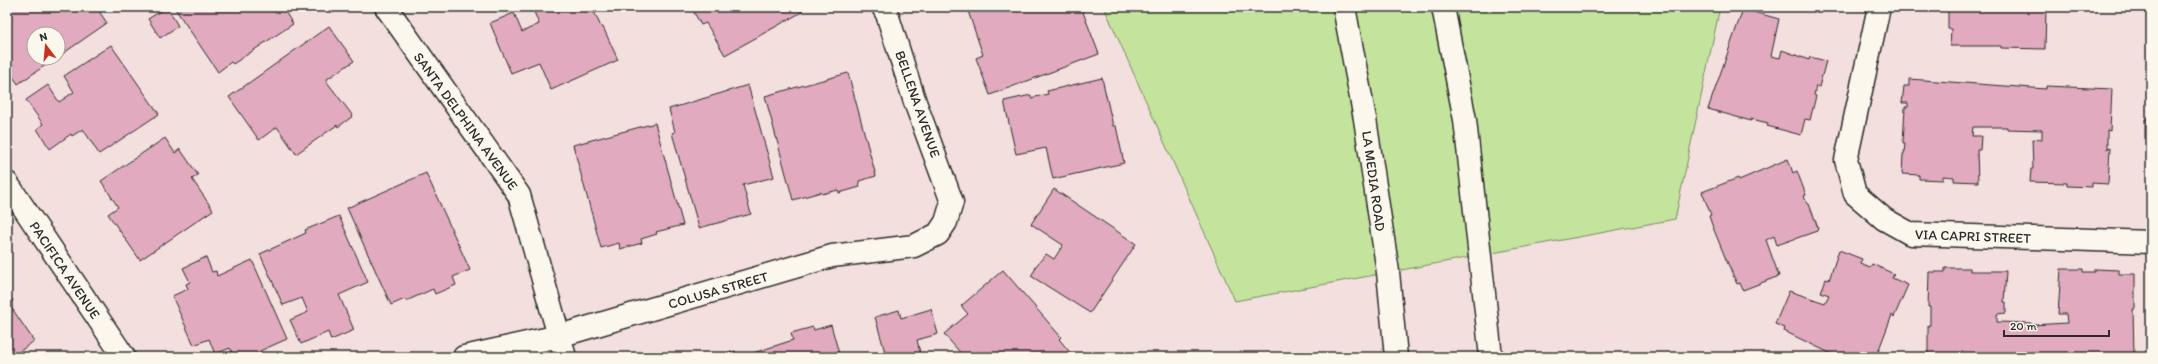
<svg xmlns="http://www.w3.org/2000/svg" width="2158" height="364" font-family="Itim,sans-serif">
<rect width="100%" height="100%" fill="#f3e0de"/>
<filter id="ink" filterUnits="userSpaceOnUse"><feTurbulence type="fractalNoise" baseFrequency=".025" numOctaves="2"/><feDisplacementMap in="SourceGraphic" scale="8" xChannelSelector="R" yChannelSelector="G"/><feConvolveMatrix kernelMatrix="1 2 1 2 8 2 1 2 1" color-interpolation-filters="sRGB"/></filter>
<g filter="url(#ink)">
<path fill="#c4e49d" stroke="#788864" d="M1104 7H1720L1675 219 1235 301Z"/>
<path fill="#e1aabf" stroke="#2b2b2b" d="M7 7H96L107 23 58 57V34H34V58H56L18 84 7 68Z
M167 7 178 26 160 38 148 19Z
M174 7H282L293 24 233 64 231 62 218 72Z
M532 7H592L601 27H603L618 60 551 90 539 62 511 73 490 23 514 13 522 32 539 24Z
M691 7H799L802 12 725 55 706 23 701 25Z
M979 7H1081L1099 54 990 95 976 58 983 55 968 11Z
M1948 7H2046L2045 49 2001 48V46H1950L1951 29H1948Z
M1743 9 1779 19 1771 56 1780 58 1782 50 1809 60 1810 57 1826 61 1819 87 1816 86 1814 95 1816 96 1810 120 1805 119 1801 135 1767 126 1768 123 1751 119V121L1708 109Z
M329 26 354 61 327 79V82L353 116 338 127 337 125 296 154 277 127 259 140 229 97Z
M111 45 159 114 99 154 83 129 72 136 71 134 50 149 37 129 43 124 26 100 48 85 59 102 74 92 64 76Z
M848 73 876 176 859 181 860 187 839 193 838 190 822 194 821 192 793 200 765 96Z
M1102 78 1113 126H1116L1124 163 1053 179 1046 148 1016 154 1004 101 1031 95V98L1048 94 1047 91Z
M1909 79 2046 89V86L2112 89 2110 131 2107 130V149L2110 148 2108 184 2092 183V187L2067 186V183L2030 182 2031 169H2033L2032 139 2042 140V130L2007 129V127H1973L1972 136H1981L1980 150H1977L1978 182 1954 181V177L1943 176V180L1919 179V175L1902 174 1903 154H1904L1905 143H1903L1905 107H1908V103H1902L1904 86H1909Z
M748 85 774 177 743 185 751 214 699 228 672 133 675 132 669 109Z
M2145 119H2151V139H2145Z
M655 123 683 225 656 232 657 234 641 239 642 243 620 249 619 243 601 248 573 145Z
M165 138 175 153 180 149 198 175 192 179 213 210 140 260 108 214 118 207 101 181Z
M1788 159 1793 173 1797 171 1806 195 1804 196 1807 204H1809L1818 228 1817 231 1777 245 1774 236 1766 240 1779 276 1743 290 1740 283 1737 284 1725 257 1712 225 1709 216 1711 215 1702 192 1738 178 1739 180Z
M426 173 470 270 453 277 456 285 435 294 433 289 406 301 405 299 391 305 347 208Z
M1054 189 1136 244 1090 313 1031 276 1036 268 1035 267 1046 254 1054 259 1063 245 1031 224Z
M339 216 368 282 339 295 354 330 331 340 328 332 301 344 290 320 308 312 302 298 283 305 260 254 306 233 305 230Z
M1839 250 1862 259 1860 263 1870 267 1872 264 1894 274 1892 278 1908 285 1894 317 1892 315 1876 357H1838L1784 331 1785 328 1775 324 1789 291 1825 303 1829 295 1821 292 1826 279 1829 280Z
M206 257 212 272 216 271 217 276 252 260 287 339 260 351 261 353 252 357H234L230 348 215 354 209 339 194 345 172 296 188 289 186 284 190 282 183 268Z
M1945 268H1970V271H2006L2004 302H2006V313L1997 314V322L2031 323V325L2067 323 2066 314H2058L2061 269H2083V272H2094V269L2119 270V274H2135V309H2133L2134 357H1928V325H1930V307H1928L1929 272H1945Z
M1003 270 1061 337 1059 339 1073 356 1072 357H964L944 334 968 314 961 306Z
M7 292 13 301 9 304 34 341 12 357H7Z
M931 309 938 334 917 340 921 357H869L885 352 875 317 899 310 901 318Z
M831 325 840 357H750V354L793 340 791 333 813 327 814 330Z
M735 351 737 357H715Z"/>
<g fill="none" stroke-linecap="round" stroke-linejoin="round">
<g stroke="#2b2b2b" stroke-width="25">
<path id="street" d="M386 7 519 195 565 357
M1879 7 1846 160 1855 194 1884 219 1911 234 2151 242
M7 183 124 357
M464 357 559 336 832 256 914 246 938 234 946 222 952 202 915 102 887 14 883 7"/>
</g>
<g stroke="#2b2b2b" stroke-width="25">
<path id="primary" d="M1344 7 1365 119 1388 272 1396 357
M1443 7 1465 120 1491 357"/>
</g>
<use href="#street" stroke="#fbf7ec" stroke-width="22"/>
<use href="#primary" stroke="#fbf7ec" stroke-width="22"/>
</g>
</g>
<g text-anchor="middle" stroke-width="3" stroke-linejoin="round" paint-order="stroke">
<g font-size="14" fill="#2b2b2b" stroke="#fbf7ec">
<text transform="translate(918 104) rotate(71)" y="5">BELLENA AVENUE</text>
<text transform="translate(466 121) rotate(54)" y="5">SANTA DELPHINA AVENUE</text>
<text transform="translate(1374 181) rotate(82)" y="5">LA MEDIA ROAD</text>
<text transform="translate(1973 236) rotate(2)" y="5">VIA CAPRI STREET</text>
<text transform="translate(65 270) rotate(56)" y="5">PACIFICA AVENUE</text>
<text transform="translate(718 290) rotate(-16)" y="5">COLUSA STREET</text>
</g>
</g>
<rect width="2158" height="364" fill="none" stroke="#fbf7ec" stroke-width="24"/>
<rect x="12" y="12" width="2134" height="340" fill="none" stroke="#2b2b2b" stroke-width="1.5" filter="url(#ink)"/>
<g transform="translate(46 46) rotate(344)"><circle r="19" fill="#fbf7ec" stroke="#a8a59f"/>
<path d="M0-3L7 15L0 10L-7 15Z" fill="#c8321e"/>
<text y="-6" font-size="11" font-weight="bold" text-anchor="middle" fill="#2b2b2b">N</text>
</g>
<path d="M2004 330v6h105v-6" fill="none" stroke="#2b2b2b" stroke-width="2"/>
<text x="2010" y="330" font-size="12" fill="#2b2b2b" stroke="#fbf7ec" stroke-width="3" paint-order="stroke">20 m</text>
</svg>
